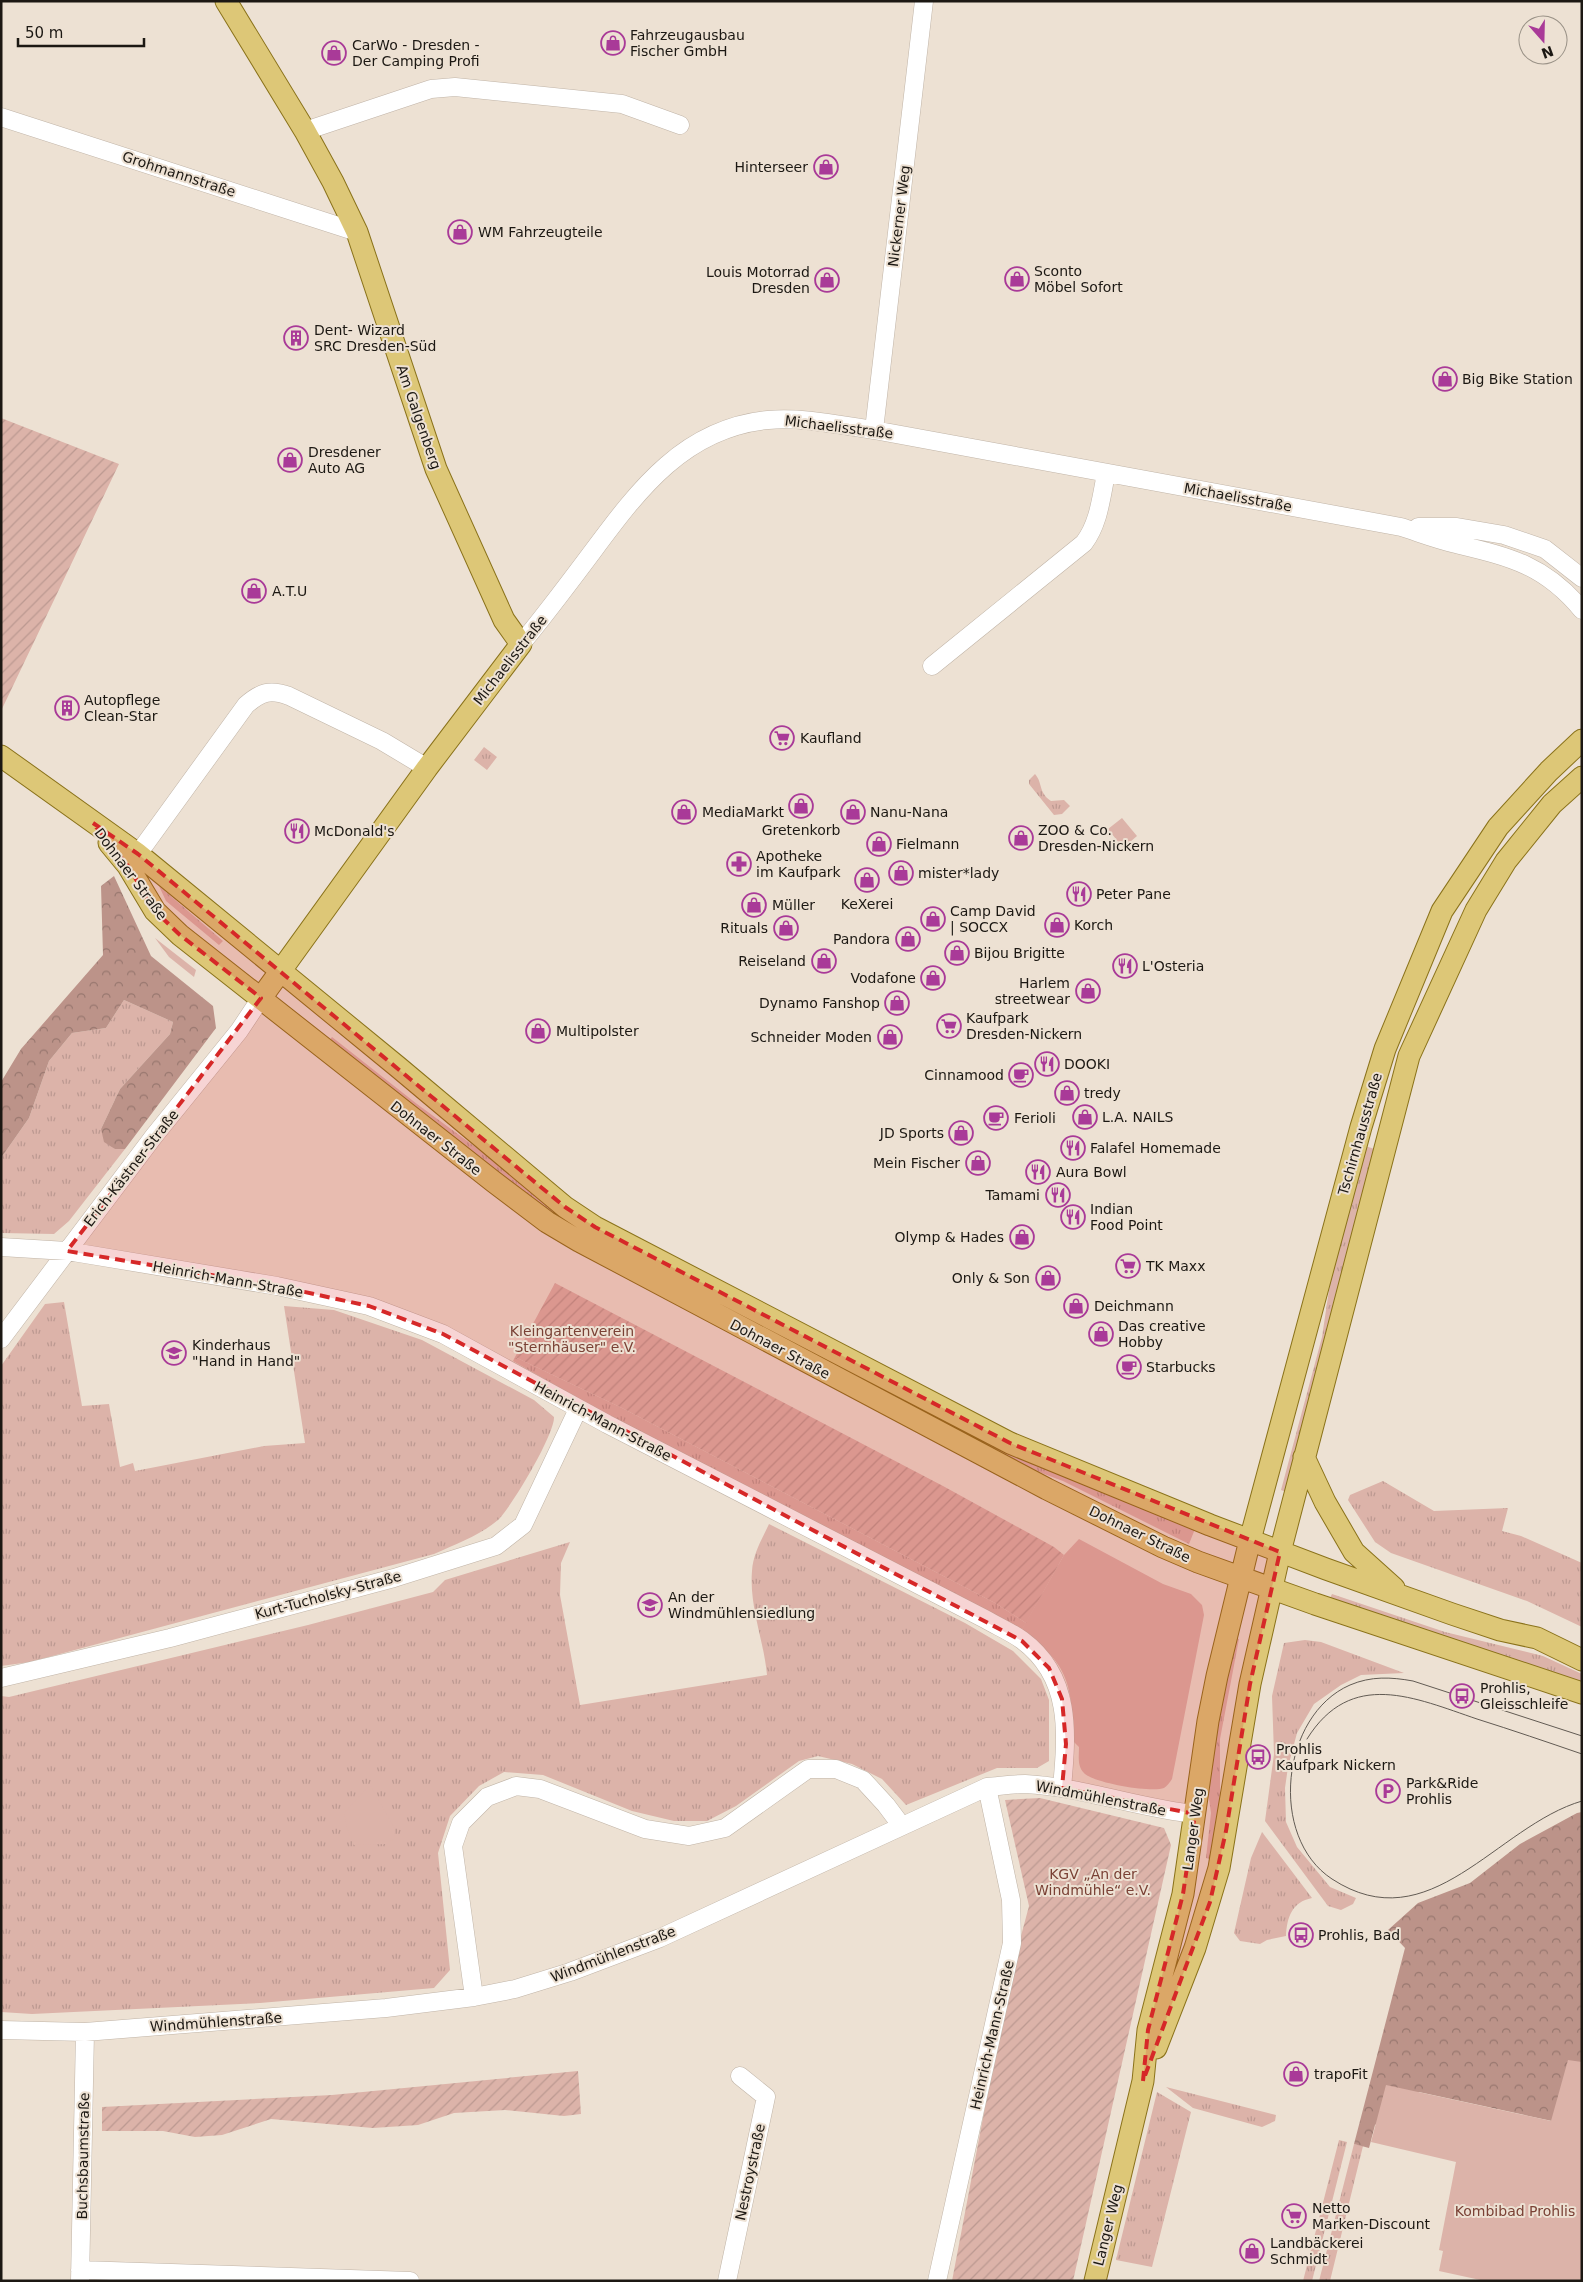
<svg xmlns="http://www.w3.org/2000/svg" width="1583" height="2282" font-family="'DejaVu Sans',sans-serif">
<defs>
<pattern id="grass-tufts" width="24" height="20" patternUnits="userSpaceOnUse" patternTransform="scale(1.25)"><rect width="24" height="20" fill="#dcb3a9"/><path d="M3 7l-1-3M5 7V3M7 7l1-3M15 17l-1-3M17 17v-4M19 17l1-3" fill="none" stroke="#bc9991"/></pattern>
<pattern id="forest-crowns" width="20" height="18" patternUnits="userSpaceOnUse" patternTransform="scale(1.25)"><rect width="20" height="18" fill="#bc9389"/><path d="M2 6a3 3 0 1 1 6 0M12 15a3 3 0 1 1 6 0" fill="none" stroke="#98776f"/></pattern>
<pattern id="garden-furrows" width="10" height="10" patternUnits="userSpaceOnUse" patternTransform="scale(1.25)"><rect width="10" height="10" fill="#dcb3a9"/><path d="M-1 1l2-2M0 10L10 0M9 11l2-2" fill="none" stroke="#bc9991"/></pattern>
</defs>
<rect width="100%" height="100%" fill="#ede1d3"/>
<path fill="url(#grass-tufts)" d="M484 747 497 757 487 770 474 760Z
M1035 774C1043 783 1038 792 1051 801L1064 800 1070 806 1062 814 1054 815 1029 784V780Z
M159 886 223 941 219 945 166 901Z
M124 1000 173 1022 170 1034 120 1089 101 1129 115 1149H125L69 1221 54 1234 1 1233V1158L29 1118 49 1061 72 1033 106 1028Z
M332 1037 417 1104 508 1171 533 1194 590 1234 959 1429 1195 1529 1189 1544 1063 1481 1017 1464 588 1238 526 1198 327 1043Z
M1365 1146 1378 1150 1286 1492 1281 1490 1322 1337 1332 1270Z
M64 1302 82 1406 109 1404 120 1467 133 1463 135 1471 264 1446 305 1443 284 1306 334 1310 422 1340 534 1400 554 1417C555 1434 511 1508 498 1520 479 1536 456 1544 434 1554L30 1662 1 1666V1366L45 1304Z
M515 1357 622 1408 995 1603 1026 1623 1021 1631 745 1485 602 1412 513 1361Z
M1383 1481 1434 1511 1508 1508 1502 1531 1521 1536 1582 1563V1627L1527 1601 1391 1553 1375 1542 1348 1500 1350 1495Z
M769 1524 965 1623 1013 1651 1041 1679 1049 1700V1761L1037 1768H997L906 1805 882 1779 852 1764 818 1756 799 1761 736 1806 707 1821H674L632 1811 543 1775 504 1772 479 1786 450 1816 438 1853 450 1970 434 1988 260 2003 32 2014 1 2012V1696L9 1697 308 1625 433 1592 445 1580 570 1542 561 1563 560 1595 580 1705 767 1675C764 1641 749 1606 752 1571 753 1554 762 1539 769 1524Z
M1332 1594 1445 1632 1543 1656 1582 1674V1685L1329 1600Z
M1232 1637 1239 1639 1220 1739V1794L1213 1860 1206 1858 1211 1813 1207 1785Z
M1305 1640 1321 1642 1404 1673 1361 1675 1341 1685 1314 1704 1297 1733 1288 1767 1285 1788 1286 1822 1297 1847 1330 1887 1356 1898 1353 1904 1341 1910 1328 1906 1265 1821 1274 1754 1272 1696 1284 1643Z
M1262 1832 1312 1898C1292 1902 1287 1917 1286 1936L1267 1940 1260 1944 1240 1941 1234 1933 1251 1858Z
M1166 2087 1276 2115 1275 2121 1262 2127 1193 2108Z
M1157 2092 1191 2112 1152 2267 1116 2260Z
M1339 2140 1347 2142 1312 2281H1303Z
M1354 2144 1363 2146 1330 2281H1319Z"/>
<path fill="url(#forest-crowns)" d="M114 876 151 956 213 1006 216 1028 125 1149H115L104 1142 101 1129 120 1089 170 1034 173 1022 124 1000 106 1028 72 1033 49 1061 29 1118 1 1158V1082L21 1049 103 955 101 886Z
M1582 1812V2116L1552 2121 1419 2092 1375 2125 1369 2148 1354 2144 1405 1948 1388 1930 1418 1903 1470 1883 1520 1844 1577 1813Z"/>
<path fill="#dcb3a9" d="M1122 818 1137 836 1123 848 1108 829Z
M155 938 196 970 194 977 169 957Z
M1079 1539 1163 1584 1191 1594 1202 1605 1204 1615 1172 1779C1170 1782 1167 1786 1164 1788 1152 1793 1093 1783 1084 1773 1077 1766 1079 1756 1079 1747L1074 1742C1071 1686 1071 1664 1021 1631L1064 1555Z
M370 1785 395 1829 394 1839 386 1844 354 1845 347 1828 344 1813Z
M1568 2060 1582 2062V2281H1485L1439 2271 1443 2251 1439 2250 1456 2162 1371 2142 1386 2085 1551 2121Z"/>
<path fill="url(#garden-furrows)" d="M1 418 119 464 1 711Z
M555 1283 943 1486 1054 1547 1064 1555 1026 1623 995 1603 622 1408 515 1357Z
M1040 1798 1164 1828 1171 1845 1073 2281H952L1009 1981 1029 1906 1005 1800Z
M578 2071 581 2114 564 2116 505 2110 454 2113 418 2125 373 2128 271 2119 222 2135 195 2137 163 2131H102V2107L332 2095Z"/>
<g fill="none" stroke-linecap="round" stroke-linejoin="round">
<g stroke="#c0b4a7" stroke-width="19">
<path id="minor" d="M1 117 357 232
M305 131 431 89 455 87 622 104 680 125
M874 430 924 1
M1418 527H1457L1504 535 1545 549 1582 578
M521 644C546 614 569 583 593 551 639 489 685 428 768 420 803 417 839 425 874 430L1401 527C1420 533 1438 540 1456 544 1510 557 1545 565 1582 610
M932 666 1084 543C1099 523 1101 498 1106 474
M138 854 246 705C261 692 270 689 289 696L382 741 427 768
M1 1247 67 1251 277 1286 369 1306 443 1334 607 1424 985 1619C997 1626 1011 1632 1022 1640 1072 1677 1067 1733 1062 1788
M1 1339 154 1136 239 1031 261 998
M1 1678 170 1638 394 1578 496 1546 523 1525 578 1409
M474 1997 453 1846 461 1823 487 1797 516 1786 540 1789 645 1829 689 1836 725 1828 808 1769H836L863 1780 886 1805 901 1825
M1 2030 85 2032 386 2008 474 1997 515 1989 570 1972 660 1938 987 1787C1000 1786 1013 1784 1025 1784 1083 1787 1138 1808 1195 1814
M80 2270 410 2281
M80 2281 85 2032
M727 2281 766 2097 740 2076
M937 2281 1012 1943 1011 1900 987 1787"/>
</g>
<g stroke="#8a721a" stroke-width="23">
<path id="major" d="M226 1 305 131 333 182 357 232 436 469 504 620 521 644 427 768 261 998
M1 756 138 854 398 1067 565 1207 595 1227 1010 1443 1210 1525 1326 1569 1452 1614 1500 1630 1537 1638 1582 1660
M109 843 128 866 155 911 180 935 494 1182 547 1222 579 1241 1047 1489 1163 1547 1198 1562 1315 1604 1582 1693
M1304 1457 1325 1502 1354 1552 1394 1588
M1156 2048 1195 1948 1219 1868 1250 1684 1280 1552 1409 1056 1476 910 1506 861 1552 804 1582 777
M1095 2281 1143 2081 1148 2030 1183 1894 1208 1721 1217 1676 1250 1540 1361 1127 1385 1049 1442 911 1498 827 1549 771 1582 740"/>
</g>
<use href="#minor" stroke="#fff" stroke-width="18"/>
<use href="#major" stroke="#ddc777" stroke-width="21"/>
<path stroke="#625b53" stroke-width="1" d="M1582 1736 1413 1681C1391 1677 1371 1676 1350 1685 1281 1715 1268 1837 1332 1879 1430 1943 1496 1826 1582 1801
M1307 1739C1351 1668 1415 1698 1477 1719 1512 1730 1547 1742 1582 1754"/>
</g>
<path fill="#d62828" fill-opacity="0.2" stroke="#d62828" stroke-width="4" stroke-dasharray="10 6" stroke-linejoin="round" d="M93 823 138 854 565 1207 595 1227 1010 1443 1280 1552 1250 1684 1226 1831 1210 1902 1143 2081 1148 2030 1183 1894 1195 1814 1062 1788 1066 1744 1062 1699 1049 1668 1022 1641 443 1334 369 1306 277 1286 67 1251 261 998 180 935 155 911 128 866Z"/>
<defs>
<g id="shop-ring" transform="scale(1.25)"><circle r="9.5" fill="#ede1d3" stroke="#a93a98" stroke-width="1.5"/><path d="M-5-2.5h2.3a2.7 3.5 0 0 1 5.4 0H5L5.5 6h-11ZM-1.5-2.5h3a1.5 2.3 0 0 0-3 0Z" fill="#a93a98"/></g>
<g id="building-ring" transform="scale(1.25)"><circle r="9.5" fill="#ede1d3" stroke="#a93a98" stroke-width="1.5"/><path d="M-4-6H4V6H1V3H-1V6H-4ZM-2.5-4.3h1.7v1.8h-1.7ZM.8-4.3h1.7v1.8H.8ZM-2.5-1h1.7V.8h-1.7ZM.8-1h1.7V.8H.8Z" fill="#a93a98"/></g>
<g id="supermarket-ring" transform="scale(1.25)"><circle r="9.5" fill="#ede1d3" stroke="#a93a98" stroke-width="1.5"/><path d="M-6-5.5h2.5l.6 2H6L4.5 2H-2.5L-4.4-4H-6ZM-1.5 3.2a1.3 1.3 0 1 0 .1 0ZM3 3.2a1.3 1.3 0 1 0 .1 0Z" fill="#a93a98"/></g>
<g id="restaurant-ring" transform="scale(1.25)"><circle r="9.5" fill="#ede1d3" stroke="#a93a98" stroke-width="1.5"/><path d="M-5-6h1v4h1v-4h1v4h1v-4h1v5L-1.5 .5V6h-2V.5L-5-1ZM5-6V6H3V1.5H1.5Q1.5-4 5-6Z" fill="#a93a98"/></g>
<g id="pharmacy-ring" transform="scale(1.25)"><circle r="9.5" fill="#ede1d3" stroke="#a93a98" stroke-width="1.5"/><path d="M-2-6h4v4h4v4h-4v4h-4v-4h-4v-4h4Z" fill="#a93a98"/></g>
<g id="cafe-ring" transform="scale(1.25)"><circle r="9.5" fill="#ede1d3" stroke="#a93a98" stroke-width="1.5"/><path d="M-5.5-4.5H6V0H3Q3 3.5 0 3.5H-2.5Q-5.5 3.5-5.5 0ZM3-3.2v2h1.7v-2ZM-6 4.5H4V6H-6Z" fill="#a93a98"/></g>
<g id="school-ring" transform="scale(1.25)"><circle r="9.5" fill="#ede1d3" stroke="#a93a98" stroke-width="1.5"/><path d="M0-5L7-2L0 1L-7-2ZM-4 1L0 2.5L4 1V4Q0 6-4 4Z" fill="#a93a98"/></g>
<g id="bus-ring" transform="scale(1.25)"><circle r="9.5" fill="#ede1d3" stroke="#a93a98" stroke-width="1.5"/><path d="M-5-6H5V4H4V6H2V4H-2V6H-4V4H-5ZM-3.5-4V0h7V-4ZM-3.5 1.2v1.5H-2V1.2ZM2 1.2v1.5H3.5V1.2Z" fill="#a93a98"/></g>
<g id="parking-ring" transform="scale(1.25)"><circle r="9.5" fill="#ede1d3" stroke="#a93a98" stroke-width="1.5"/><path d="M-3.5-5.5H1a3.5 3.5 0 0 1 0 7H-1V5.5H-3.5ZM-1-3.4V-.6H.8a1.4 1.4 0 0 0 0-2.8Z" fill="#a93a98"/></g>
</defs>
<g fill-rule="evenodd">
<use href="#shop-ring" x="613" y="43"/>
<use href="#shop-ring" x="334" y="53"/>
<use href="#shop-ring" x="826" y="167"/>
<use href="#shop-ring" x="460" y="232"/>
<use href="#shop-ring" x="1017" y="279"/>
<use href="#shop-ring" x="827" y="280"/>
<use href="#building-ring" x="296" y="338"/>
<use href="#shop-ring" x="1445" y="379"/>
<use href="#shop-ring" x="290" y="460"/>
<use href="#shop-ring" x="254" y="591"/>
<use href="#building-ring" x="67" y="708"/>
<use href="#supermarket-ring" x="782" y="738"/>
<use href="#shop-ring" x="801" y="806"/>
<use href="#shop-ring" x="684" y="812"/>
<use href="#shop-ring" x="853" y="812"/>
<use href="#restaurant-ring" x="297" y="831"/>
<use href="#shop-ring" x="1021" y="838"/>
<use href="#shop-ring" x="879" y="844"/>
<use href="#pharmacy-ring" x="739" y="864"/>
<use href="#shop-ring" x="901" y="873"/>
<use href="#shop-ring" x="867" y="880"/>
<use href="#restaurant-ring" x="1079" y="894"/>
<use href="#shop-ring" x="754" y="905"/>
<use href="#shop-ring" x="933" y="919"/>
<use href="#shop-ring" x="1057" y="925"/>
<use href="#shop-ring" x="786" y="928"/>
<use href="#shop-ring" x="908" y="939"/>
<use href="#shop-ring" x="957" y="953"/>
<use href="#shop-ring" x="824" y="961"/>
<use href="#restaurant-ring" x="1125" y="966"/>
<use href="#shop-ring" x="933" y="978"/>
<use href="#shop-ring" x="1088" y="991"/>
<use href="#shop-ring" x="897" y="1003"/>
<use href="#supermarket-ring" x="949" y="1026"/>
<use href="#shop-ring" x="538" y="1031"/>
<use href="#shop-ring" x="890" y="1037"/>
<use href="#restaurant-ring" x="1047" y="1064"/>
<use href="#cafe-ring" x="1021" y="1075"/>
<use href="#shop-ring" x="1067" y="1093"/>
<use href="#shop-ring" x="1085" y="1117"/>
<use href="#cafe-ring" x="996" y="1118"/>
<use href="#shop-ring" x="961" y="1133"/>
<use href="#restaurant-ring" x="1073" y="1148"/>
<use href="#shop-ring" x="978" y="1163"/>
<use href="#restaurant-ring" x="1038" y="1172"/>
<use href="#restaurant-ring" x="1058" y="1195"/>
<use href="#restaurant-ring" x="1073" y="1217"/>
<use href="#shop-ring" x="1022" y="1237"/>
<use href="#supermarket-ring" x="1128" y="1266"/>
<use href="#shop-ring" x="1048" y="1278"/>
<use href="#shop-ring" x="1076" y="1306"/>
<use href="#shop-ring" x="1101" y="1334"/>
<use href="#school-ring" x="174" y="1353"/>
<use href="#cafe-ring" x="1129" y="1367"/>
<use href="#school-ring" x="650" y="1605"/>
<use href="#bus-ring" x="1462" y="1696"/>
<use href="#bus-ring" x="1258" y="1757"/>
<use href="#parking-ring" x="1388" y="1791"/>
<use href="#bus-ring" x="1301" y="1935"/>
<use href="#shop-ring" x="1296" y="2074"/>
<use href="#supermarket-ring" x="1294" y="2216"/>
<use href="#shop-ring" x="1252" y="2251"/>
</g>
<g text-anchor="middle" stroke-width="4" stroke-linejoin="round" paint-order="stroke">
<g font-size="14" fill="#1c1813" stroke="#ede1d3" text-anchor="start">
<text x="630" y="40">Fahrzeugausbau<tspan x="630" dy="16">Fischer GmbH</tspan></text>
<text x="352" y="50">CarWo - Dresden -<tspan x="352" dy="16">Der Camping Profi</tspan></text>
<text x="808" y="172" text-anchor="end">Hinterseer</text>
<text x="478" y="237">WM Fahrzeugteile</text>
<text x="1034" y="276">Sconto<tspan x="1034" dy="16">Möbel Sofort</tspan></text>
<text x="810" y="277" text-anchor="end">Louis Motorrad<tspan x="810" dy="16">Dresden</tspan></text>
<text x="314" y="335">Dent- Wizard<tspan x="314" dy="16">SRC Dresden-Süd</tspan></text>
<text x="1462" y="384">Big Bike Station</text>
<text x="308" y="457">Dresdener<tspan x="308" dy="16">Auto AG</tspan></text>
<text x="272" y="596">A.T.U</text>
<text x="84" y="705">Autopflege<tspan x="84" dy="16">Clean-Star</tspan></text>
<text x="800" y="743">Kaufland</text>
<text x="702" y="817">MediaMarkt</text>
<text x="870" y="817">Nanu-Nana</text>
<text x="801" y="835" text-anchor="middle">Gretenkorb</text>
<text x="1038" y="835">ZOO &amp; Co.<tspan x="1038" dy="16">Dresden-Nickern</tspan></text>
<text x="314" y="836">McDonald's</text>
<text x="896" y="849">Fielmann</text>
<text x="756" y="861">Apotheke<tspan x="756" dy="16">im Kaufpark</tspan></text>
<text x="918" y="878">mister*lady</text>
<text x="1096" y="899">Peter Pane</text>
<text x="867" y="909" text-anchor="middle">KeXerei</text>
<text x="772" y="910">Müller</text>
<text x="950" y="916">Camp David<tspan x="950" dy="16">| SOCCX</tspan></text>
<text x="1074" y="930">Korch</text>
<text x="768" y="933" text-anchor="end">Rituals</text>
<text x="890" y="944" text-anchor="end">Pandora</text>
<text x="974" y="958">Bijou Brigitte</text>
<text x="806" y="966" text-anchor="end">Reiseland</text>
<text x="1142" y="971">L'Osteria</text>
<text x="916" y="983" text-anchor="end">Vodafone</text>
<text x="1070" y="988" text-anchor="end">Harlem<tspan x="1070" dy="16">streetwear</tspan></text>
<text x="880" y="1008" text-anchor="end">Dynamo Fanshop</text>
<text x="966" y="1023">Kaufpark<tspan x="966" dy="16">Dresden-Nickern</tspan></text>
<text x="556" y="1036">Multipolster</text>
<text x="872" y="1042" text-anchor="end">Schneider Moden</text>
<text x="1064" y="1069">DOOKI</text>
<text x="1004" y="1080" text-anchor="end">Cinnamood</text>
<text x="1084" y="1098">tredy</text>
<text x="1102" y="1122">L.A. NAILS</text>
<text x="1014" y="1123">Ferioli</text>
<text x="944" y="1138" text-anchor="end">JD Sports</text>
<text x="1090" y="1153">Falafel Homemade</text>
<text x="960" y="1168" text-anchor="end">Mein Fischer</text>
<text x="1056" y="1177">Aura Bowl</text>
<text x="1040" y="1200" text-anchor="end">Tamami</text>
<text x="1090" y="1214">Indian<tspan x="1090" dy="16">Food Point</tspan></text>
<text x="1004" y="1242" text-anchor="end">Olymp &amp; Hades</text>
<text x="1146" y="1271">TK Maxx</text>
<text x="1030" y="1283" text-anchor="end">Only &amp; Son</text>
<text x="1094" y="1311">Deichmann</text>
<text x="1118" y="1331">Das creative<tspan x="1118" dy="16">Hobby</tspan></text>
<text x="192" y="1350">Kinderhaus<tspan x="192" dy="16">"Hand in Hand"</tspan></text>
<text x="1146" y="1372">Starbucks</text>
<text x="668" y="1602">An der<tspan x="668" dy="16">Windmühlensiedlung</tspan></text>
<text x="1480" y="1693">Prohlis,<tspan x="1480" dy="16">Gleisschleife</tspan></text>
<text x="1276" y="1754">Prohlis<tspan x="1276" dy="16">Kaufpark Nickern</tspan></text>
<text x="1406" y="1788">Park&amp;Ride<tspan x="1406" dy="16">Prohlis</tspan></text>
<text x="1318" y="1940">Prohlis, Bad</text>
<text x="1314" y="2079">trapoFit</text>
<text x="1312" y="2213">Netto<tspan x="1312" dy="16">Marken-Discount</tspan></text>
<text x="1270" y="2248">Landbäckerei<tspan x="1270" dy="16">Schmidt</tspan></text>
</g>
<g font-size="14" fill="#1c1813" stroke="#ede1d3">
<text transform="translate(179 174) rotate(18)" y="5">Grohmannstraße</text>
<text transform="translate(899 216) rotate(-83)" y="5">Nickerner Weg</text>
<text transform="translate(419 417) rotate(71)" y="5">Am Galgenberg</text>
<text transform="translate(839 427) rotate(7)" y="5">Michaelisstraße</text>
<text transform="translate(1238 497) rotate(10)" y="5">Michaelisstraße</text>
<text transform="translate(510 660) rotate(-52)" y="5">Michaelisstraße</text>
<text transform="translate(131 874) rotate(53)" y="5">Dohnaer Straße</text>
<text transform="translate(1360 1134) rotate(-74)" y="5">Tschirnhausstraße</text>
<text transform="translate(436 1138) rotate(38)" y="5">Dohnaer Straße</text>
<text transform="translate(131 1168) rotate(-52)" y="5">Erich-Kästner-Straße</text>
<text transform="translate(228 1279) rotate(10)" y="5">Heinrich-Mann-Straße</text>
<text transform="translate(780 1349) rotate(28)" y="5">Dohnaer Straße</text>
<text transform="translate(603 1421) rotate(28)" y="5">Heinrich-Mann-Straße</text>
<text transform="translate(1140 1534) rotate(26)" y="5">Dohnaer Straße</text>
<text transform="translate(328 1595) rotate(-15)" y="5">Kurt-Tucholsky-Straße</text>
<text transform="translate(1101 1798) rotate(11)" y="5">Windmühlenstraße</text>
<text transform="translate(1193 1829) rotate(-82)" y="5">Langer Weg</text>
<text transform="translate(613 1954) rotate(-21)" y="5">Windmühlenstraße</text>
<text transform="translate(216 2022) rotate(-4)" y="5">Windmühlenstraße</text>
<text transform="translate(992 2035) rotate(-77)" y="5">Heinrich-Mann-Straße</text>
<text transform="translate(83 2156) rotate(-89)" y="5">Buchsbaumstraße</text>
<text transform="translate(750 2172) rotate(-78)" y="5">Nestroystraße</text>
<text transform="translate(1108 2225) rotate(-76)" y="5">Langer Weg</text>
</g>
<g font-size="14" fill="#7a4135" stroke="#ede1d3">
<text x="572" y="1336">Kleingartenverein<tspan x="572" dy="16">"Sternhäuser" e.V.</tspan></text>
<text x="1093" y="1879">KGV „An der<tspan x="1093" dy="16">Windmühle“ e.V.</tspan></text>
<text x="1515" y="2216">Kombibad Prohlis</text>
</g>
</g>
<rect width="1583" height="2282" fill="none" stroke="#1c1813" stroke-width="5"/>
<g transform="translate(1543 40) rotate(160)"><circle r="24" fill="#ede1d3" stroke="#999186"/>
<path d="M0-4L9 19L0 12L-9 19Z" fill="#a93a98"/>
<text y="-8" font-size="14" font-weight="bold" text-anchor="middle" fill="#1c1813">N</text>
</g>
<path d="M18 38v8h126v-8" fill="none" stroke="#1c1813" stroke-width="2.5"/>
<text x="25" y="38" font-size="15" fill="#1c1813" stroke="#ede1d3" stroke-width="4" paint-order="stroke">50 m</text>
</svg>
